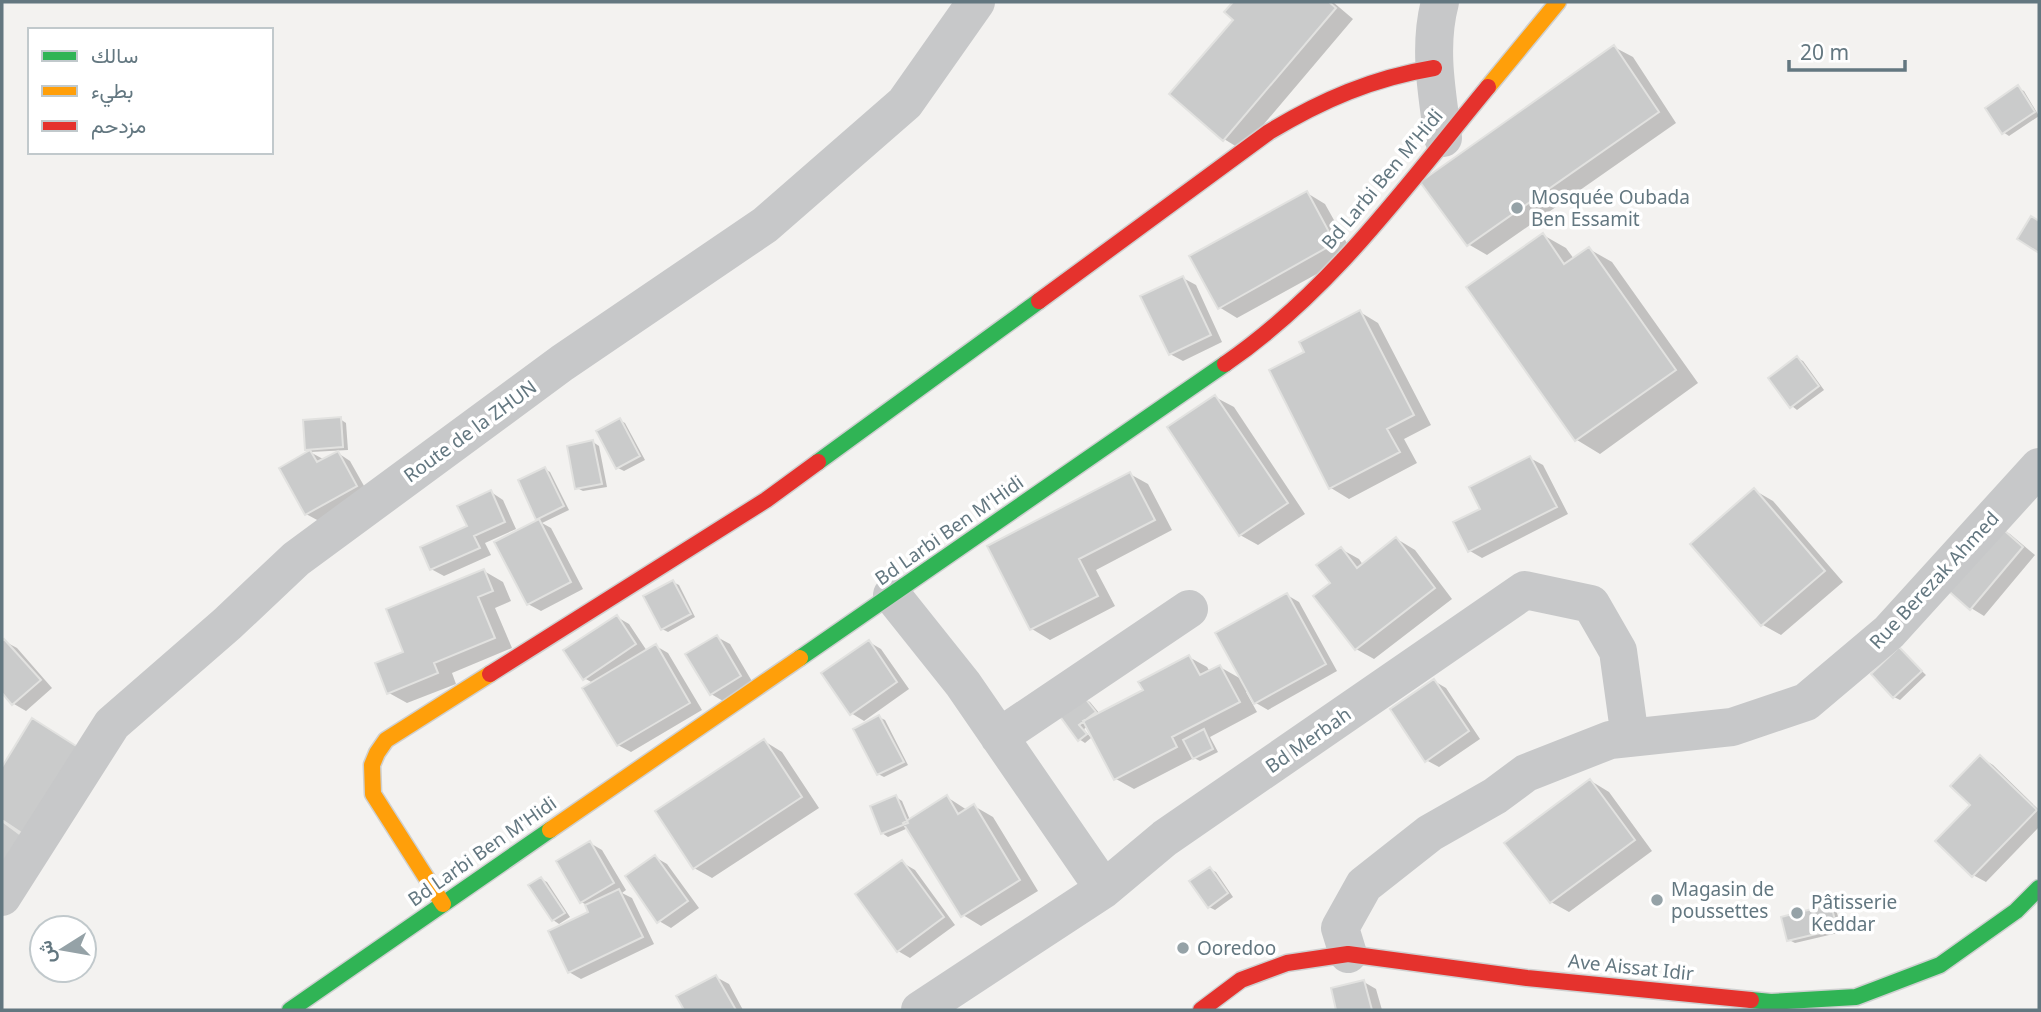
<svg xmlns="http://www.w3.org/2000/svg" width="2041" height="1012" font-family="'Noto Sans',Vazirmatn,sans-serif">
<rect width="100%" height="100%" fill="#f3f2f0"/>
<path fill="#0003" d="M1235 2H1333L1353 19 1242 150 1224 139 1236 20 1226 12Z
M1614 47 1633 57 1676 123 1487 255 1468 244Z
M2018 88 2024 91 2039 116 2009 136 2003 132Z
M1307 193 1325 204 1353 254 1237 318 1219 307Z
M1543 235 1566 248 1574 259 1589 249 1612 262 1698 383 1600 454 1577 440 1468 288Z
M1183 278 1196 285 1222 342 1183 361 1170 354Z
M1360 312 1378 323 1431 425 1404 439 1417 463 1349 499 1331 488 1306 352Z
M1797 358 1803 361 1824 390 1797 410 1792 406Z
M1215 397 1234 407 1305 514 1258 545 1240 535Z
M340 419 346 423 348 450 311 452 307 449Z
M620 420 625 423 645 460 624 471 618 468Z
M593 442 599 446 607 487 583 491 577 488Z
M310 452 323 459 338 453 350 461 368 493 319 521 306 514Z
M1530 458 1543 465 1568 514 1482 558 1470 551 1482 510Z
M545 469 550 472 569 510 542 523 551 528 583 589 541 611 528 604 497 543 540 520 538 518Z
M1130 474 1148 484 1172 530 1096 570 1115 606 1050 640 1032 629Z
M1754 490 1773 501 1843 582 1781 635 1763 625 1693 545Z
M491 492 503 500 516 529 485 543 491 555 444 576 431 569 469 527Z
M1998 527 2010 534 2035 555 1984 616 1971 608Z
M1397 539 1415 550 1452 599 1374 659 1356 649 1332 584 1341 549 1359 559 1363 565Z
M484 571 503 582 511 601 495 608 512 648 452 673 456 684 407 703 389 693 405 653Z
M673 582 679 585 695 617 668 632 662 629Z
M1287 595 1299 602 1337 671 1268 710 1256 703 1249 691 1246 692 1257 712 1210 737 1218 752 1200 761 1194 758 1134 789 1116 779 1088 726 1084 729 1091 738 1085 743 1079 739 1062 716 1085 699 1090 702 1100 714 1145 691 1189 657 1207 667 1210 672 1220 667 1243 680Z
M617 617 629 624 647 651 656 646 668 653 702 710 631 752 618 745 593 683 584 678Z
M717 637 730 644 753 683 723 701 711 694Z
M4 641 17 648 52 688 26 711 14 704 2 690V643Z
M869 642 881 649 909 689 864 721 851 713Z
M1899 649 1926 675 1900 700 1894 697Z
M1434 681 1446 688 1480 739 1439 767 1426 760Z
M879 717 885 720 908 765 884 777 878 774Z
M33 721 15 828 2 901V770Z
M764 741 782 752 819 808 712 878 694 868Z
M1980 757 1993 765 2039 810V827L1986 882 1973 875Z
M1591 781 1609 792 1652 851 1569 912 1551 902Z
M896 797 902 801 910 820 947 797 967 810 974 806 993 817 1038 891 981 926 963 915 908 828 888 837 882 833Z
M590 843 602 850 626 890 622 893 632 898 654 944 581 979 569 972 590 913 587 905 581 902Z
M655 857 667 864 699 908 671 928 659 921Z
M903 863 915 870 955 925 910 958 898 951Z
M1210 869 1216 872 1233 897 1215 910 1209 907Z
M541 879 547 882 570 917 559 924 553 920 531 886Z
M1830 906 1836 909 1842 932 1795 943 1789 940Z
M716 977 729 984 743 1010H686L679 997Z
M1364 982 1376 989 1382 1010H1338L1333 990Z"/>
<path fill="#cacbcb" stroke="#e2e2e0" stroke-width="2" d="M1233 2H1329L1336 8 1223 141 1169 94 1233 20 1224 12Z
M1614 45 1659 112 1467 246 1420 182Z
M2018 85 2035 112 2002 134 1985 108Z
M1307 191 1335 243 1218 309 1189 256Z
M2031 216 2039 221V253L2017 239Z
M1543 233 1564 264 1589 247 1676 370 1575 441 1466 287Z
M1183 276 1211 335 1169 355 1140 296Z
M1360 310 1414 415 1387 429 1400 452 1329 489 1269 370 1304 352 1299 342Z
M1797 356 1819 386 1790 408 1768 378Z
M1215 395 1288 503 1239 536 1167 427Z
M341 417 343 447 305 450 303 420Z
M620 418 640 456 616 469 596 431Z
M593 440 602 484 575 489 567 446Z
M310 450 317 462 338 451 357 486 305 515 279 468Z
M1530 456 1557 507 1468 552 1453 522 1480 509 1469 487Z
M545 467 564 506 536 520 518 480Z
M1130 472 1155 520 1079 559 1098 596 1030 630 987 546Z
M1754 488 1825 571 1761 626 1690 544Z
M491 490 505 522 474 536 480 548 430 570 420 547 467 526 457 506Z
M539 519 571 582 527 605 494 542Z
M1997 524 2023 547 1970 610 1944 587Z
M1396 537 1435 588 1355 650 1313 596 1330 583 1316 565 1341 547 1357 568Z
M484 569 493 591 478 597 495 638 434 663 438 673 387 694 375 663 403 652 386 609Z
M673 580 691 614 661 630 643 596Z
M1287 593 1326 664 1254 704 1215 633Z
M617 615 636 644 583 680 563 650Z
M717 635 741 676 710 695 685 654Z
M4 639 41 680 12 705 2 693V641Z
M869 640 897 682 850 715 821 673Z
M656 644 690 703 617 746 582 688Z
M1899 647 1922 671 1893 698 1871 674Z
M1189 655 1200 675 1220 665 1240 702 1172 737 1177 747 1114 780 1083 721 1143 690 1138 682Z
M1434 679 1469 731 1425 762 1390 709Z
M1084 697 1096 712 1079 725 1087 734 1078 741 1059 715Z
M879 715 904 762 877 775 853 729Z
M32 718 84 751 29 838 2 820V767Z
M1204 729 1213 749 1193 759 1183 740Z
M764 739 802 797 693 869 655 811Z
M1980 755 2037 810 1972 877 1935 841 1970 805 1950 786Z
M1590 779 1635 840 1550 903 1504 843Z
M896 795 908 823 881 834 870 806Z
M947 795 958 814 974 804 1020 880 961 917 903 823Z
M2 821 29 841 2 878Z
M590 841 614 883 580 903 556 861Z
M655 855 688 901 657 923 625 876Z
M902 860 944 917 897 952 855 894Z
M1210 867 1228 893 1208 908 1189 881Z
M541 877 565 913 552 921 528 885Z
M619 889 643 937 568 973 548 931 588 912 585 905Z
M1831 904 1837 929 1787 941 1781 917Z
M716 975 736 1010H684L676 996Z
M1364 980 1372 1010H1336L1331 988Z"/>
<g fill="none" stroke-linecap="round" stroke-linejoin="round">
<g stroke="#cfd0d0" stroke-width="19">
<path id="fast" d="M818 462 1039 301
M800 658 1225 364
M1751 1000 1771 1002 1856 997 1940 965 2016 911 2039 888
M290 1010 550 830"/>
</g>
<g stroke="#cfd0d0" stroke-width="19">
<path id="slow" d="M1488 87 1558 2
M550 830 800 658
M443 904 373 794 372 765 377 753 386 740 490 674"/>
</g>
<g stroke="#cfd0d0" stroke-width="19">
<path id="jam" d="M1039 301 1269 132C1322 100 1373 78 1434 68
M1225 364C1331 291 1407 185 1488 87
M490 674 766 500 818 462
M1201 1010 1241 980 1287 963 1348 954 1527 978 1751 1000"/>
</g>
<path stroke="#c7c8c9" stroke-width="38" d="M1440 2C1428 47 1437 93 1443 138
M892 595 963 684 1104 889
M999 737 1189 609
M2 897 112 724 227 624 296 559 562 363 765 225 905 103 976 2
M1348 954 1340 928 1364 885 1430 833 1495 796 1526 773 1610 740 1732 727 1806 702 1889 632 2039 467
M920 1010 1104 889 1165 838 1525 590 1591 604 1618 651 1630 738"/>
<use href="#fast" stroke="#30b455" stroke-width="16"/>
<use href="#slow" stroke="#ff9f0a" stroke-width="16"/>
<use href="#jam" stroke="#e5322d" stroke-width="16"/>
</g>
<g fill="#95a2a7" stroke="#fff" stroke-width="2.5">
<circle cx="1517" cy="208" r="7"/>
<circle cx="1657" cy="900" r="7"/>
<circle cx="1797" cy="913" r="7"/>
<circle cx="1183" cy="948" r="7"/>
</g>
<g text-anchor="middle" stroke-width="7" stroke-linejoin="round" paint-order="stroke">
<g font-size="19" fill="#637780" stroke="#fff">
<text transform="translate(1382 179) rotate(-50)" y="7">Bd Larbi Ben M'Hidi</text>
<text transform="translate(470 431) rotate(-36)" y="7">Route de la ZHUN</text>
<text transform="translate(949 530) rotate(-35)" y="7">Bd Larbi Ben M'Hidi</text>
<text transform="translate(1934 580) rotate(-47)" y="7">Rue Berezak Ahmed</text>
<text transform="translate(1308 740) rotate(-35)" y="7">Bd Merbah</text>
<text transform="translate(482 851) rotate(-35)" y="7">Bd Larbi Ben M'Hidi</text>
<text transform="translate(1631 967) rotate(6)" y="7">Ave Aissat Idir</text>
</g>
<g font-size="19" fill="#637780" stroke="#fff" text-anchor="start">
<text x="1531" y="204">Mosquée Oubada<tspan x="1531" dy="22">Ben Essamit</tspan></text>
<text x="1671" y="896">Magasin de<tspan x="1671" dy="22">poussettes</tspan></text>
<text x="1811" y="909">Pâtisserie<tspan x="1811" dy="22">Keddar</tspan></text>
<text x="1197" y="955">Ooredoo</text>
</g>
</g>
<rect width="2041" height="1012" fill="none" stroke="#637780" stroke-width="7"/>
<rect x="28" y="28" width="245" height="126" fill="#ffffff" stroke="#c1c9cc" stroke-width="2"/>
<rect x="42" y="51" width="35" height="10" fill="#30b455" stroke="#c1c9cc" stroke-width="2"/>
<text x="91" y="63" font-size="21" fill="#637780">سالك</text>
<rect x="42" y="86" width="35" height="10" fill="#ff9f0a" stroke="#c1c9cc" stroke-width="2"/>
<text x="91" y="98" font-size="21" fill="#637780">بطيء</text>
<rect x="42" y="121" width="35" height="10" fill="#e5322d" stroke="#c1c9cc" stroke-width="2"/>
<text x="91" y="133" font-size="21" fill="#637780">مزدحم</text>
<g transform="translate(63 949) rotate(259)"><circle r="33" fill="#ffffff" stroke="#c1c9cc" stroke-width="2"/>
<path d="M0-5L12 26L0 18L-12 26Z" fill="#95a2a7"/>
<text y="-10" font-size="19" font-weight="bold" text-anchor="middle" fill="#637780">ش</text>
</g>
<path d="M1789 60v10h116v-10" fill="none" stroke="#637780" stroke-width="3.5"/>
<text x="1800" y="60" font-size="21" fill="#637780" stroke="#ffffff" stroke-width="5" paint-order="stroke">20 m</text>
</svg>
